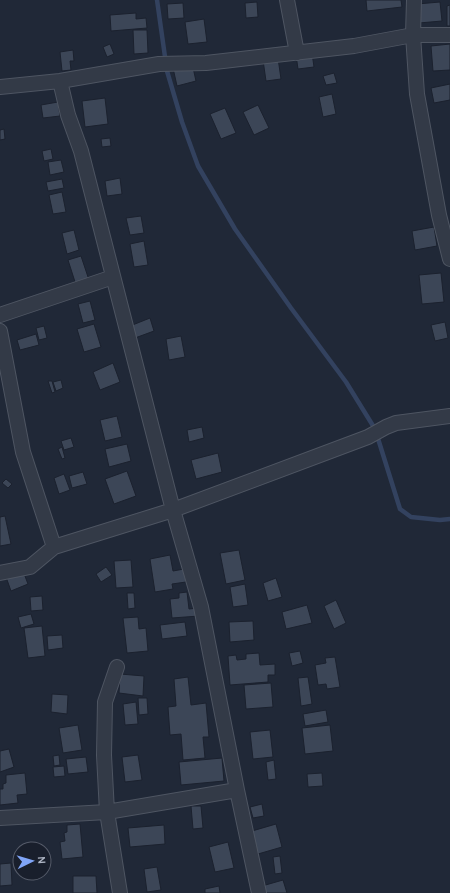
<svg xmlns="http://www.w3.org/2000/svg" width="450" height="893" font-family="Karla,sans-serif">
<rect width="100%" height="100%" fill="#202837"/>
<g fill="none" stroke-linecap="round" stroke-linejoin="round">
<path stroke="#33425f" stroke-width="4.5" d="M157 0 167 71 182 122 198 166 235 229 291 308 346 382 375 429 400 509 411 517 440 520 450 519"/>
</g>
<path fill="#3c4657" stroke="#1b212e" d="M366 0H401L402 7 367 11Z
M257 2 258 17 246 18 245 3Z
M440 2 442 21 419 23 417 4Z
M183 3 184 18 168 19 167 4Z
M450 5V26H447V6Z
M136 13V19L146 18 147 28 111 31 110 15Z
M204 19 207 42 188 44 185 22Z
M133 30H147L148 53 134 54Z
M110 44 114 54 107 57 103 47Z
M450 44V70L433 71 431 46Z
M73 50 74 61H70L71 70 62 71 60 52Z
M312 53 314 67 298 69 296 55Z
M278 58 281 79 266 81 263 60Z
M192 63 196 81 177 86 173 68Z
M334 73 337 83 326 85 323 76Z
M450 84V100L434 103 431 88Z
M332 94 336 114 323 117 319 97Z
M105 98 108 124 85 127 82 101Z
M58 102 60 116 43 118 41 105Z
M258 105 269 128 254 135 243 112Z
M225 108 236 133 221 139 210 114Z
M4 129 5 139 0 140V130Z
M110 138 111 146 102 147 101 139Z
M51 149 53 159 44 161 42 151Z
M61 160 64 172 50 175 48 162Z
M120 178 122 194 107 196 105 181Z
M62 179 64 188 48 191 46 182Z
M62 192 66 212 53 214 49 195Z
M141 216 144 233 130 235 126 218Z
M434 227 437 246 415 250 412 231Z
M74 230 79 250 67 254 62 233Z
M144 241 148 265 134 267 130 244Z
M81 256 89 280 76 285 68 260Z
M441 273 444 302 422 304 419 275Z
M90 301 95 320 83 323 78 304Z
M150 318 154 331 135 338 130 326Z
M445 322 448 338 435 341 431 325Z
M94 324 101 347 84 352 77 329Z
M44 326 47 338 39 340 36 328Z
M36 334 39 345 20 350 17 340Z
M181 336 185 357 169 360 166 339Z
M113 363 120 382 100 390 93 372Z
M61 380 63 388 56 391 53 382Z
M48 381H52L55 392 52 393Z
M117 416 122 437 105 441 100 420Z
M202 427 204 438 189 442 187 430Z
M71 438 74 447 64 450 61 441Z
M127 444 131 461 109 467 105 449Z
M62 447 65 458 62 459 58 449Z
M218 453 222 472 196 479 191 460Z
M127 471 136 496 114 504 105 479Z
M83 472 87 484 72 488 69 476Z
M64 474 70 490 59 494 54 478Z
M6 479 12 484 8 488 2 483Z
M5 516 11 544 0 546V517Z
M239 550 245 580 226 584 220 553Z
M170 555 173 571 184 569 186 582 172 584 173 589 155 592 150 559Z
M131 560 133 587 116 588 114 561Z
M106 567 112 575 101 582 96 574Z
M23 571 28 584 11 591 6 577Z
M276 578 282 597 268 601 263 583Z
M245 584 248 605 233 607 230 587Z
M187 592 189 609 198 608 199 616 172 618 170 599 179 598V593Z
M127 593H134L135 608 128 609Z
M42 596 43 610 31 611 30 597Z
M336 600 346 623 334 629 324 606Z
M307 605 312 623 286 629 282 612Z
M31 614 34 624 21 628 18 617Z
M138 617 139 629 146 628 148 651 127 653 123 618Z
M253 621 254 640 230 642 229 622Z
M185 622 187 636 162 639 160 625Z
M42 626 45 656 28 658 24 628Z
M62 635 63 648 48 650 47 636Z
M300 651 303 663 292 666 289 653Z
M259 653 260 665 275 664V675H268V682L230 685 228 656 236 655 237 660 246 659V654Z
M335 657 340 687 327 689 326 684 318 685 315 665 326 663 325 658Z
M120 674 144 676 143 696 119 693Z
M188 677 191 705 206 703 209 737H203L205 758 183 760 181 734 170 735 168 707 176 706 174 679Z
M308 677 312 704 301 706 298 678Z
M271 683 273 707 246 709 244 685Z
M52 694 68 695 67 714 51 712Z
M138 698H147L148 714 139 715Z
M136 702 138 724 125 725 123 704Z
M326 710 328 722 305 726 303 714Z
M78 725 82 750 63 753 59 728Z
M330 725 333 751 305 754 302 728Z
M270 730 273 757 253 759 250 732Z
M9 749 14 767 0 772V751Z
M59 755 60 765 54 766 53 756Z
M138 755 142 780 125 782 122 757Z
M86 757 88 772 68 774 66 759Z
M222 758 224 781 181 785 179 762Z
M274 760 276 779 268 780 266 762Z
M64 766 65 776 54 777 53 767Z
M25 773 27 794 17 795 18 803 0 805V789H3V784L6 783V775Z
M322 773 323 786 308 787 307 774Z
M262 804 264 816 253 818 250 807Z
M191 806H201L203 828 193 829Z
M80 824 83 857 62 859 60 842 65 841 64 833 67 832V825Z
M276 824 282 847 258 854 252 831Z
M164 825 165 844 130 847 128 828Z
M228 842 234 868 215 872 209 847Z
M280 856 282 873 275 874 273 857Z
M11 863 12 885 0 886V864Z
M157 867 161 890 147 892 144 869Z
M73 876H96L97 893H73Z
M283 880 287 893H264L262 886Z
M219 886 220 893H205V889Z"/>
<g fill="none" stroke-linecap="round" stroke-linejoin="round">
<g stroke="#4e5562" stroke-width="16">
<path id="street" d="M287 0 297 53
M414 0 413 35 417 94 439 215 450 259
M60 81 68 115 81 151 173 510 201 607 237 790 259 893
M0 87 60 81 159 64 206 63 354 46 413 35H450
M0 315 113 277
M0 331 23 452 54 547
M0 573 30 567 54 547 173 510 368 437 386 427 396 423 450 416
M117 667 105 702 104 755 107 812 120 893
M0 818 107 812 237 790"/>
</g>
<use href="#street" stroke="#333a47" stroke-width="14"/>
</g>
<g transform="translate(32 861) rotate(85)"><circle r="19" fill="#191f2c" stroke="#555b69"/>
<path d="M0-3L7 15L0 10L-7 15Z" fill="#80a5f7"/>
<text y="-6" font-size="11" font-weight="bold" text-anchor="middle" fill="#aeb5c4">N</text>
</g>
</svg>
